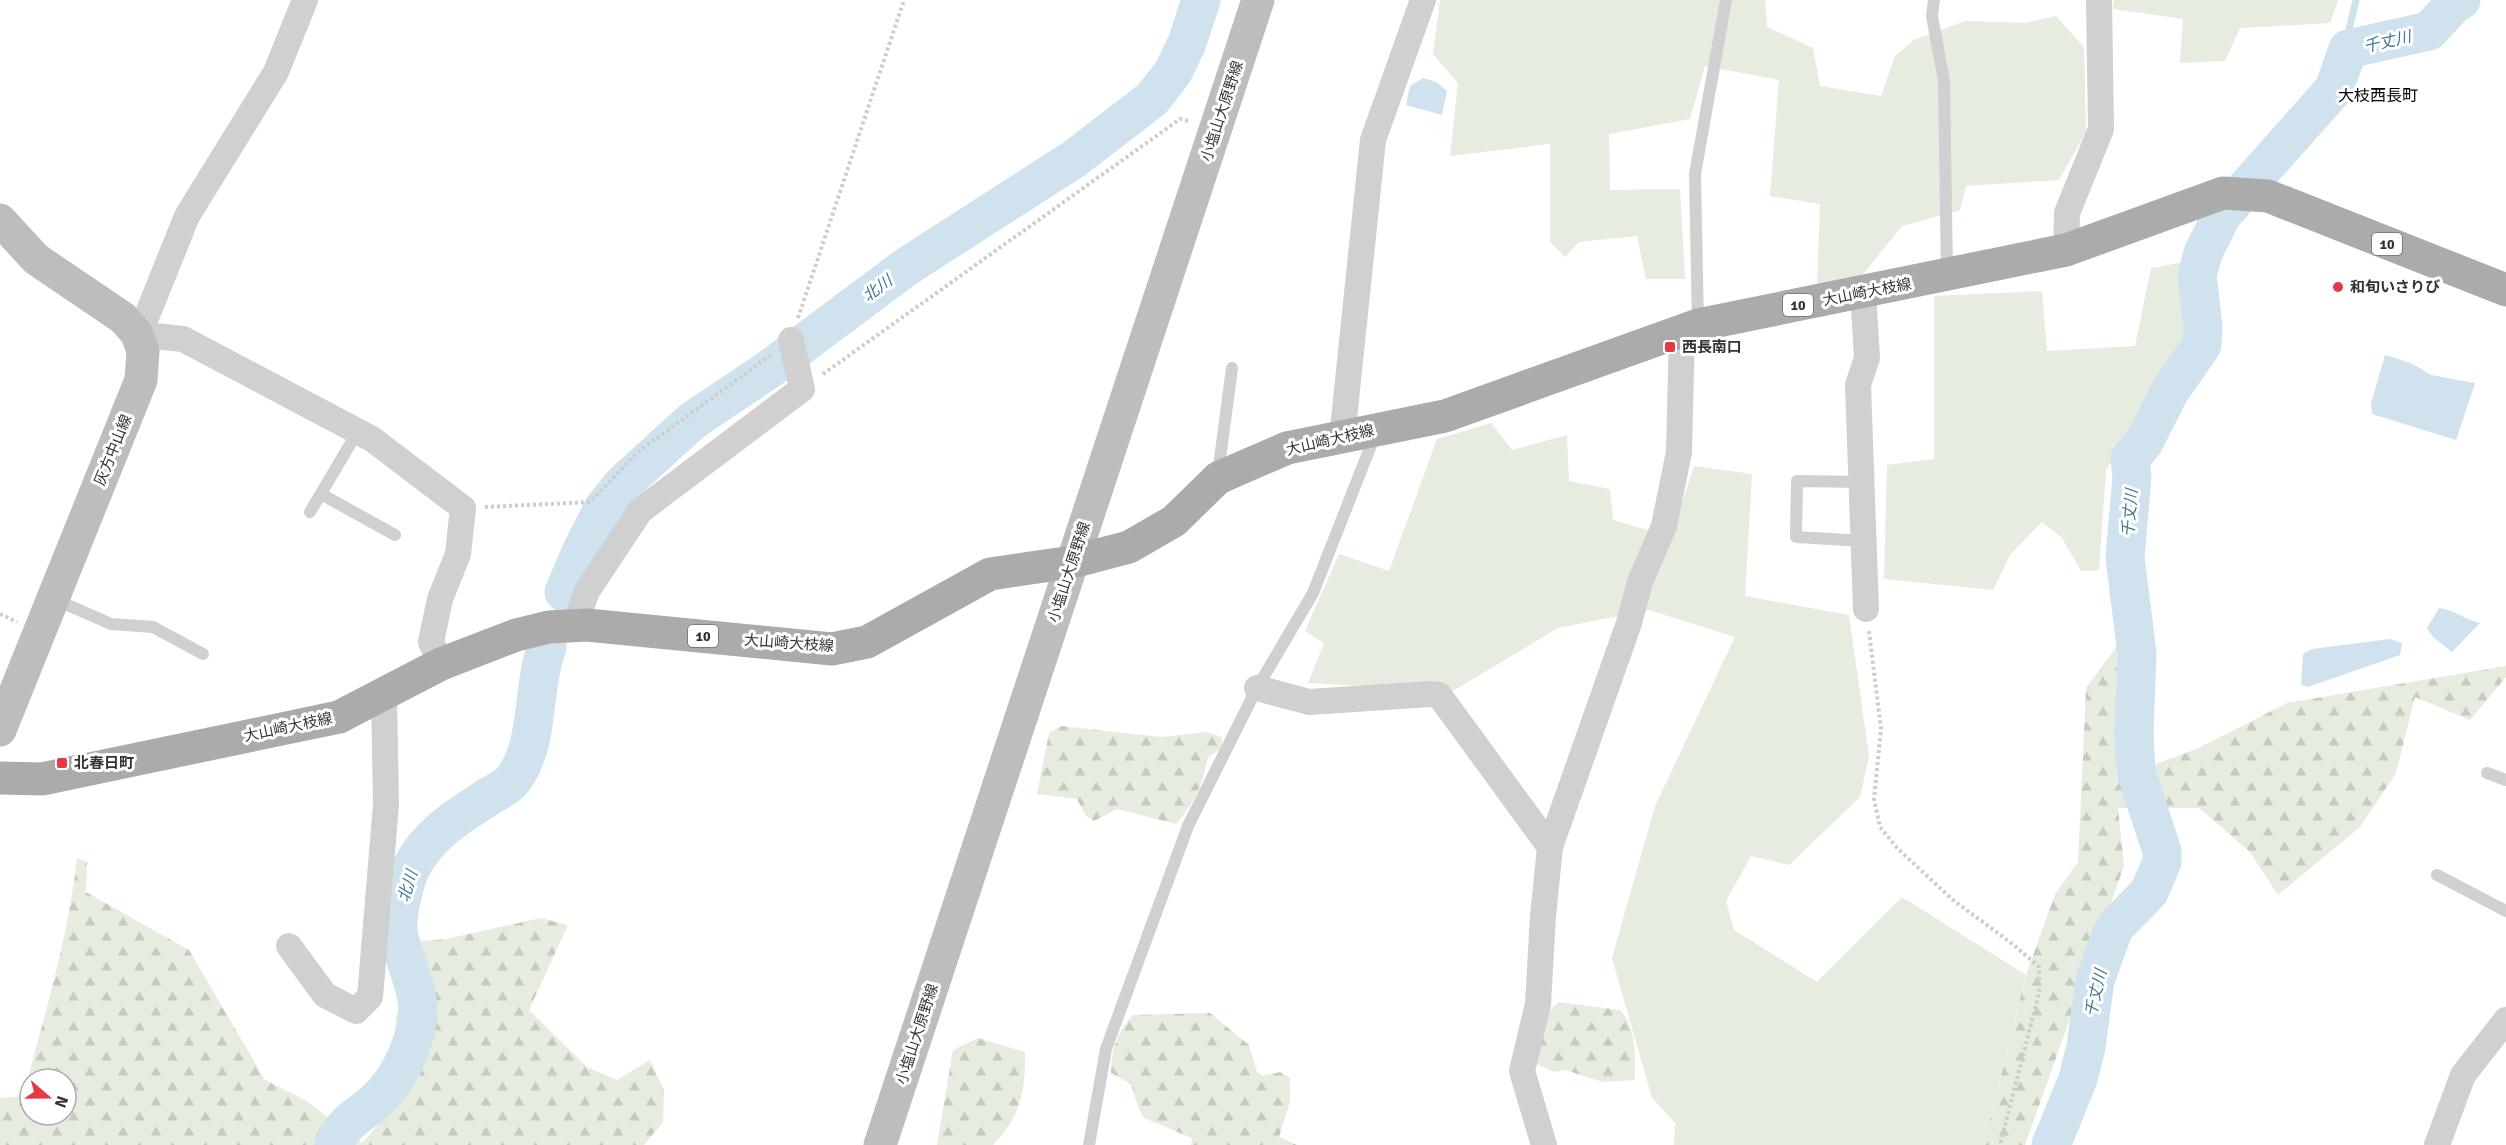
<svg xmlns="http://www.w3.org/2000/svg" width="2506" height="1145" font-family="Signika,'Noto Sans JP',sans-serif">
<defs>
<pattern id="forest-firs" width="22" height="20" patternUnits="userSpaceOnUse" patternTransform="scale(1.5)"><rect width="22" height="20" fill="#e6ecdf"/><path d="M5 1l3.5 6h-7zM16 11l3.5 6h-7z" fill="#c6cbc0"/></pattern>
</defs>
<rect width="100%" height="100%" fill="#fff"/>
<path fill="#e6ecdf" d="M1440 0H1765L1767 27 1813 48 1820 86 1881 96 1895 56 1914 40 1965 21 2026 23 2056 16 2084 47 2086 132 2059 180 1966 186 1960 210 1902 226 1860 278 1817 286 1820 204 1770 196 1779 80 1705 66 1690 119 1609 134 1610 190 1680 189 1685 279H1646L1637 236 1579 242 1565 257 1550 242V144L1450 156 1458 83 1433 54Z
M2114 0H2338L2330 23 2240 28 2225 61 2180 63 2183 19 2113 9Z
M2185 262 2189 337 2106 470 2099 570 2081 571 2062 538 2042 522 2010 555 1993 590 1884 579 1887 465 1934 459V296L2042 291 2047 351 2135 346 2151 268Z
M1491 423 1512 450 1567 435 1569 481 1610 489 1613 520 1671 537 1694 466 1752 474 1745 596 1849 615 1869 756 1860 797 1789 865 1751 856 1726 901 1734 930 1817 982 1902 897 2026 975 1984 1145H1674L1675 1123 1652 1098 1612 958 1655 806 1735 637 1649 610 1558 628 1453 691 1308 683 1324 643 1305 631 1339 554 1389 571 1437 439Z"/>
<path fill="url(#forest-firs)" fill-rule="evenodd" d="M2117 646 2116 779 2199 748 2287 703 2506 666V677L2470 720 2415 697 2396 773 2360 827 2278 895 2250 852 2199 808H2118L2124 866 2025 1145H1984L2026 975 2055 894 2078 862 2086 688Z
M1061 726 1161 737 1207 732 1222 737 1221 749 1208 757C1202 786 1195 802 1176 824L1117 809 1094 821 1086 816 1077 799 1037 794 1049 733Z
M77 858 87 862 86 892 189 950 265 1080 305 1100 362 1143 390 1112 396 1017 421 941 446 939 541 918 568 925 529 1010 587 1067 617 1080 650 1060 664 1090 663 1122 644 1145H0V1098L23 1096C44 1017 68 940 77 858ZM30 1079H66V1115H30Z
M1559 1002 1620 1010C1637 1028 1635 1057 1635 1080L1603 1082 1565 1070 1555 1072 1536 1064 1542 1017Z
M1210 1013 1249 1045 1257 1072 1262 1076 1280 1072 1290 1078V1101L1279 1137 1297 1145H1191L1192 1138 1144 1118 1137 1104 1131 1084 1111 1073C1110 1052 1119 1029 1133 1015Z
M978 1038 1025 1052C1026 1090 1020 1118 993 1145H937L953 1050Z"/>
<path fill="#cfe2ee" d="M1423 78 1436 82 1447 91 1442 115 1406 105 1410 86Z
M2385 355 2411 363 2431 375 2475 383 2456 440 2372 414 2371 403Z
M2439 608C2455 610 2465 620 2480 623L2452 652 2433 637 2427 628Z
M2390 639 2402 643 2400 655 2308 687 2301 685 2303 654 2312 649Z"/>
<g fill="none" stroke-linecap="round" stroke-linejoin="round">
<path stroke="#cfe2ee" stroke-width="7" d="M2348 49 2349 30 2356 0"/>
<path stroke="#cfe2ee" stroke-width="39" d="M564 592 582 550 604 507 623 484 692 421 768 370 906 267 1074 159 1152 99 1173 72 1187 43 1201 0
M334 1145C343 1121 359 1117 377 1100 397 1081 409 1056 416 1029 424 998 406 967 399 937 395 921 404 881 412 866 428 835 457 817 485 799 494 793 508 787 514 778 541 740 531 689 547 647
M2051 1145 2078 1079 2086 1047 2095 980 2114 928 2149 892 2162 862V851L2136 772 2134 734 2137 654 2125 557 2132 477 2130 459 2144 442 2170 391 2202 345 2203 326 2197 275 2203 253 2222 215 2334 89 2348 49 2429 31 2455 3 2461 0"/>
<path stroke="#cdcdcd" stroke-width="4" stroke-dasharray="3 3" stroke-linecap="butt" d="M798 318 904 0
M823 374 1180 119 1189 121
M485 507 590 502 638 452 772 354
M0 614 17 622
M1869 631 1881 729 1874 799 1880 827 1898 849 1953 900 2014 945 2039 967V993L2000 1145"/>
<path stroke="#d0d0d0" stroke-width="12" d="M1934 0 1932 16 1944 81 1947 274
M1698 324 1695 174 1726 0
M1218 474 1232 368
M1863 482 1797 481 1796 537 1864 541
M321 494 395 535
M310 512 358 431
M54 599 111 624 153 627 203 654
M2487 773 2506 780
M2437 875 2506 911
M1089 1145 1106 1049 1188 826 1257 688 1313 593 1375 435"/>
<path stroke="#d0d0d0" stroke-width="26" d="M305 0 276 72 187 216 148 313 137 334 183 339 372 439 463 508 458 554 440 599 431 642 441 664
M2066 250 2067 213 2101 129 2099 0
M1863 293 1867 358 1858 385 1866 609
M1342 438 1373 140 1423 0
M575 625 587 591 640 511 802 389 791 340
M1257 688 1309 702 1430 694 1439 695 1550 847
M289 946 325 995 356 1011 370 997 386 804 384 694
M1544 1145 1522 1071 1538 1004 1543 916 1550 847 1629 623 1640 582 1664 526 1679 452 1682 329
M2437 1145 2463 1075 2506 1020"/>
<path stroke="#bdbdbd" stroke-width="33" d="M0 220 36 259 123 318 137 334 143 351 141 380 0 730
M880 1145 1258 0"/>
<path stroke="#ababab" stroke-width="33" d="M0 778 42 779 339 717 441 664 516 635 549 627 587 625 832 649 867 642 990 574 1072 562 1129 547 1174 521 1218 478 1287 448 1445 416 1698 325 2066 250 2223 193 2268 196 2506 290"/>
</g>
<g fill="#e63946" stroke="#fff" stroke-width="2">
<circle cx="2338" cy="287" r="6"/>
<rect x="1664" y="341" width="12" height="12" rx="3"/>
<rect x="56" y="757" width="12" height="12" rx="3"/>
</g>
<g text-anchor="middle" stroke-width="6" stroke-linejoin="round" paint-order="stroke">
<g fill="#fff" stroke="#707070" stroke-width="1.5">
<rect x="2372" y="233" width="30" height="22" rx="4.5"/>
<rect x="1783" y="294" width="30" height="22" rx="4.5"/>
<rect x="688" y="625" width="30" height="22" rx="4.5"/>
</g>
<g font-size="14" font-weight="bold" fill="#333">
<text x="2387" y="249">10</text>
<text x="1798" y="310">10</text>
<text x="703" y="641">10</text>
</g>
<g font-size="15" fill="#333" stroke="#fff">
<text transform="translate(1222 111) rotate(-72)" y="5">小塩山大原野線</text>
<text transform="translate(1867 292) rotate(-11)" y="5">大山崎大枝線</text>
<text transform="translate(1330 440) rotate(-13)" y="5">大山崎大枝線</text>
<text transform="translate(113 450) rotate(-68)" y="5">灰方中山線</text>
<text transform="translate(1069 572) rotate(-72)" y="5">小塩山大原野線</text>
<text transform="translate(789 643) rotate(4)" y="5">大山崎大枝線</text>
<text transform="translate(288 727) rotate(-12)" y="5">大山崎大枝線</text>
<text transform="translate(917 1034) rotate(-72)" y="5">小塩山大原野線</text>
</g>
<g font-size="15" font-weight="bold" fill="#333" stroke="#fff" text-anchor="start">
<text x="2350" y="292">和旬いさりび</text>
<text x="1682" y="352">西長南口</text>
<text x="74" y="768">北春日町</text>
</g>
<g font-size="16" font-style="italic" fill="#3f7597" stroke="#fff">
<text transform="translate(2387 41) rotate(-13)" y="6">千丈川</text>
<text transform="translate(877 288) rotate(-36)" y="6">北川</text>
<text transform="translate(2129 513) rotate(-85)" y="6">千丈川</text>
<text transform="translate(407 886) rotate(-73)" y="6">北川</text>
<text transform="translate(2095 993) rotate(-77)" y="6">千丈川</text>
</g>
<g font-size="16" fill="#000" stroke="#fff">
<text x="2378" y="101">大枝西長町</text>
</g>
</g>
<g transform="translate(48 1097) rotate(110)"><circle r="28" fill="#ffffff" stroke="#adadad" stroke-width="1.5"/>
<path d="M0-4.5L10 22L0 15L-10 22Z" fill="#e63946"/>
<text y="-9" font-size="16" font-weight="bold" text-anchor="middle" fill="#333333">N</text>
</g>
</svg>
